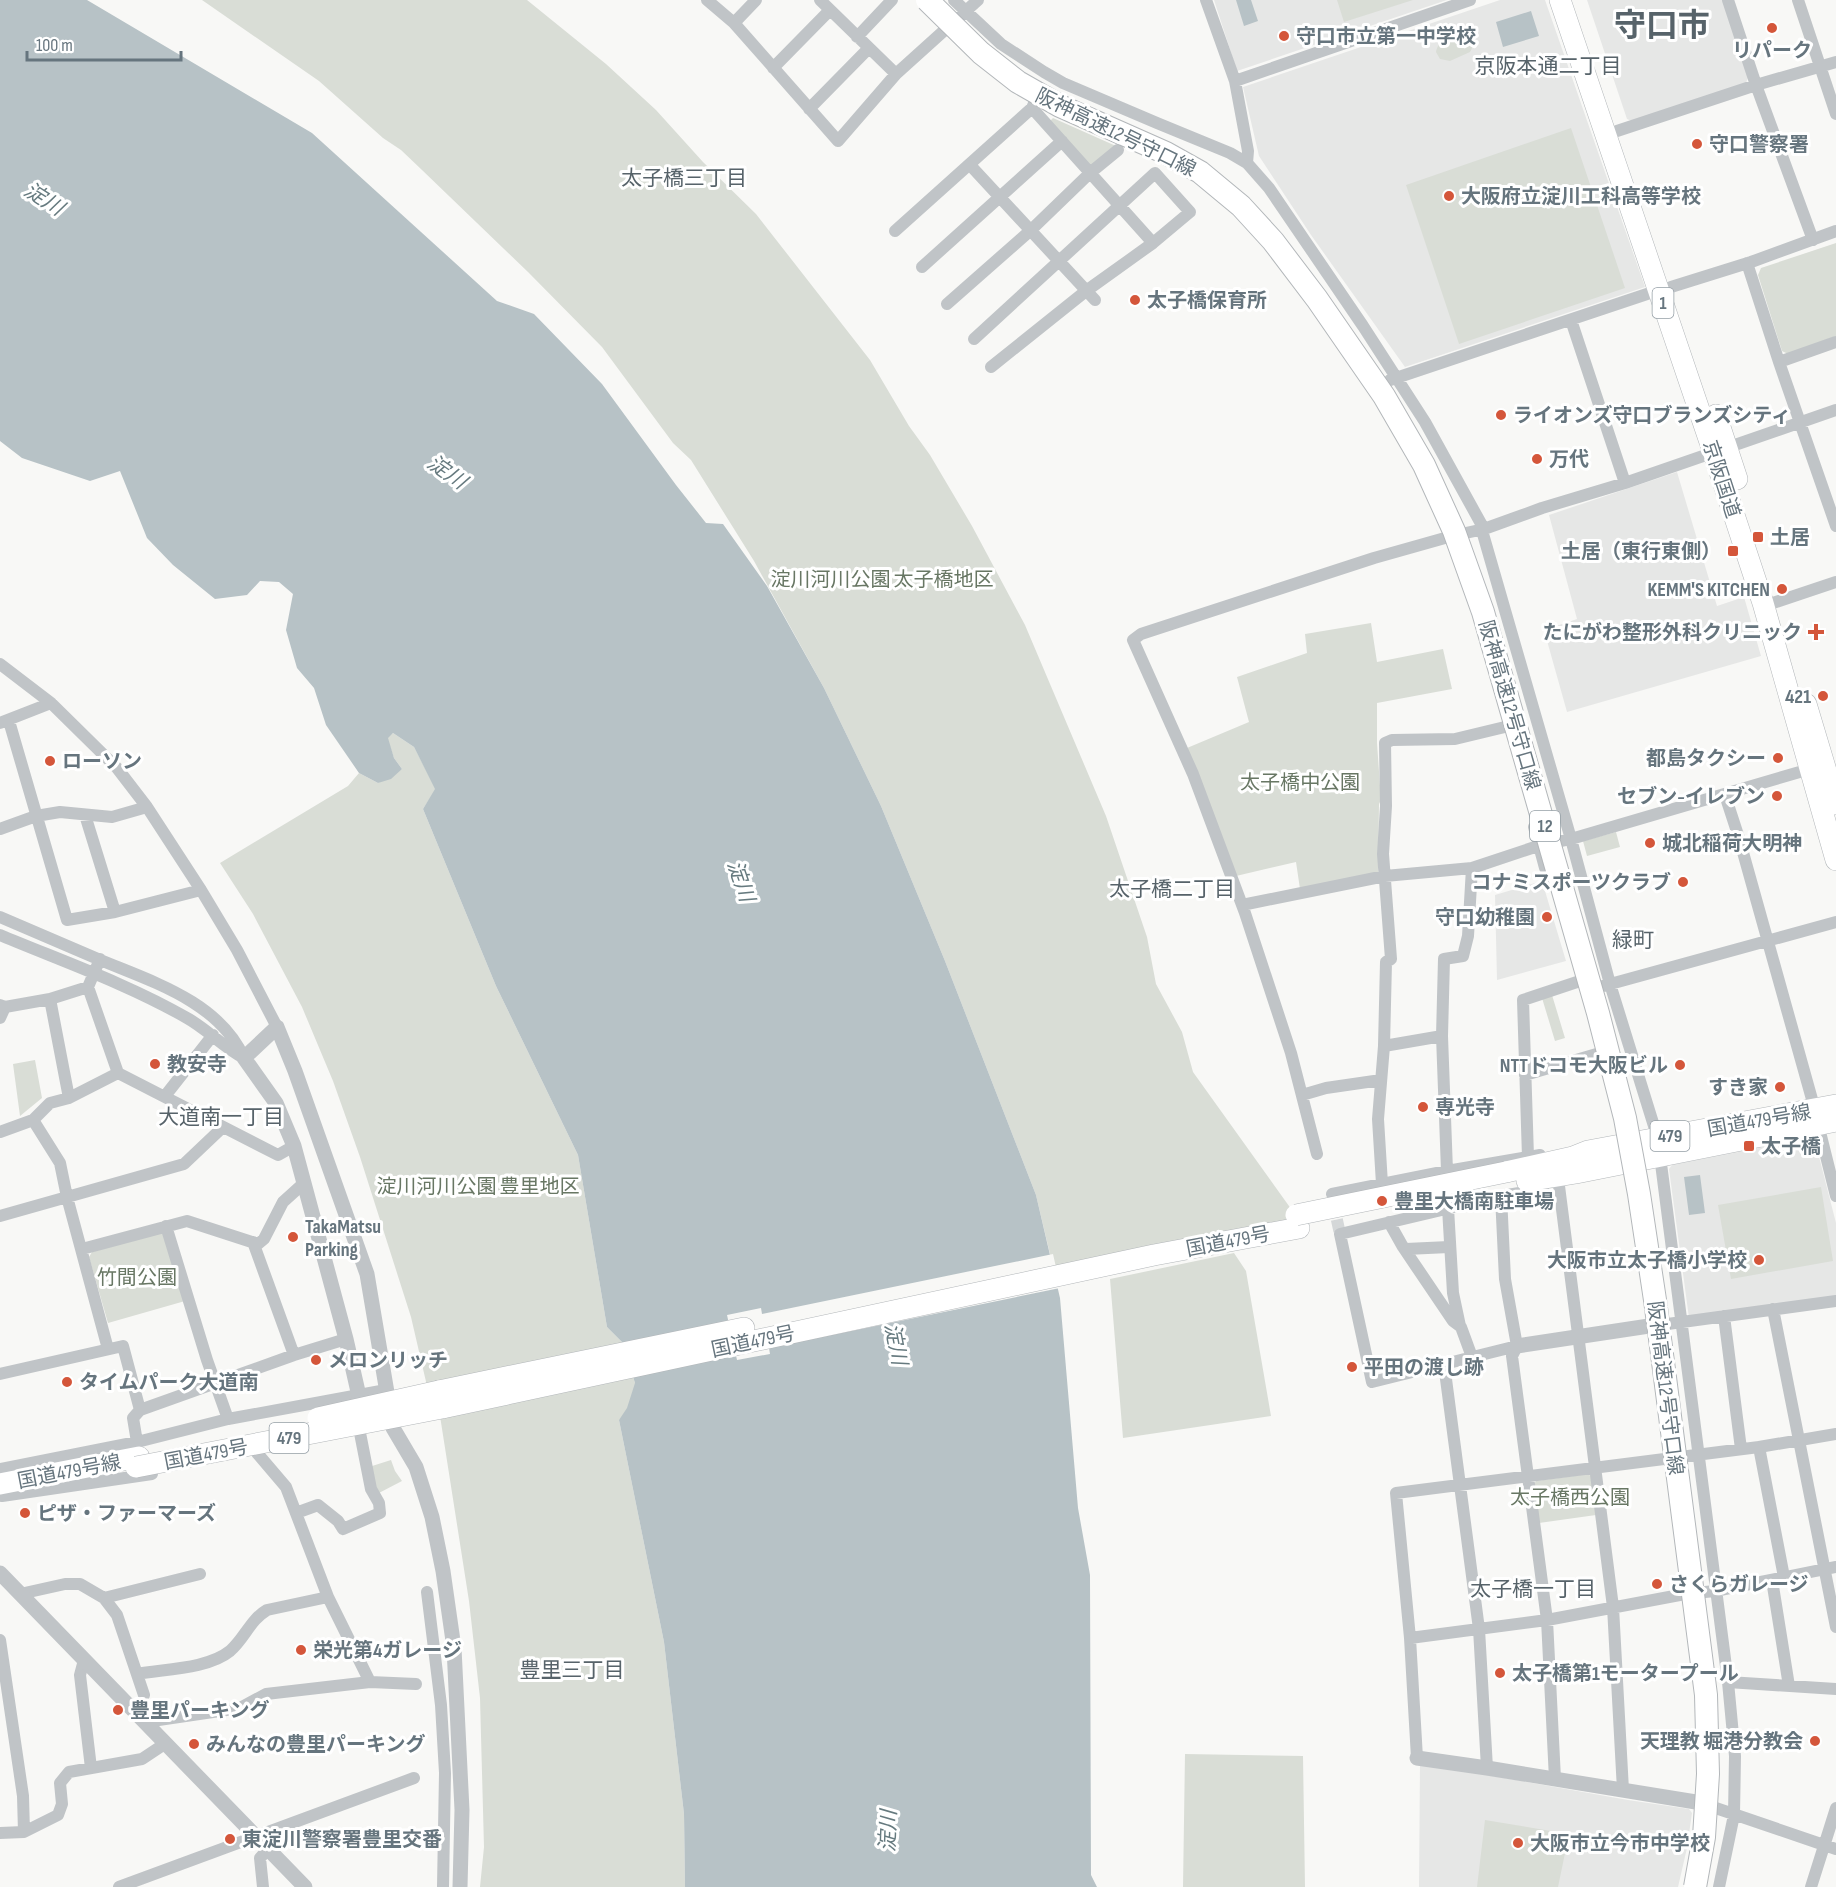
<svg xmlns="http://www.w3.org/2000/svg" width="1836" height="1887" font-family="'Sofia Sans Condensed','Noto Sans JP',sans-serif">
<rect width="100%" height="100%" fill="#f8f8f6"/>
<path fill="#e6e7e6" d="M1214 0H1447L1237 71Z
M1500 0H1545L1645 287 1405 367 1311 235 1259 156 1243 87Z
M1587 0H1724L1749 75 1746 83 1632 121 1627 119Z
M1677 472 1717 606 1744 597 1761 656 1567 712 1544 630 1577 619 1549 515Z
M1542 881 1566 961 1497 980 1495 895Z
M1814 1137 1836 1223V1296L1689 1318 1669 1169 1672 1165Z
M1420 1763 1628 1800 1689 1809 1692 1813 1687 1848 1678 1887H1419Z"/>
<path fill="#d9ddd6" d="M202 0H527L606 64 656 110 703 162 756 214 870 360 909 426 930 455 972 526 1025 625 1106 816 1147 937 1156 984 1182 1032 1193 1072 1299 1220 1054 1271 1036 1195 945 961 881 806 824 688 754 561 691 460 673 443 602 347 528 272 422 170 401 150 383 138 319 81Z
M1337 0H1413L1344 22Z
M1460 35C1471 35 1476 43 1470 52L1450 61 1440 59 1436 52C1438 40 1450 39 1460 35Z
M1053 118 1116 146 1094 166 1085 164 1049 122Z
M1571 128 1625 288 1459 344 1406 185Z
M1836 243V336L1788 354 1782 351 1758 275 1761 268Z
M1371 623 1377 662 1443 649 1452 689 1377 703V743L1381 800 1379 804 1378 875 1300 889 1296 862 1236 876 1187 748 1249 722 1237 677 1307 653 1305 634Z
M393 733 414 747 436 789 423 809 496 986 578 1155 607 1327 622 1342 635 1383V1407L619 1420 664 1642 684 1814 685 1887H480L484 1847 480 1698 469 1601 440 1416 427 1386 411 1317 360 1157 333 1081 302 1007 253 914 220 863 348 786 359 773 378 783 402 769 394 758 387 738Z
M1616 832 1620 847 1587 856 1583 841Z
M1552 995 1565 1038 1555 1041 1542 998Z
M35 1060 42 1098 20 1116 13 1064Z
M1821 1187 1833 1261 1731 1279 1718 1205Z
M161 1232 166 1235 185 1301 108 1323 89 1257 92 1252Z
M1234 1253 1246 1271 1271 1416 1123 1438 1110 1279Z
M391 1460 395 1471 402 1481 377 1494 369 1467Z
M1588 1474 1592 1477 1596 1515 1539 1523 1534 1484 1536 1481Z
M1185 1754 1303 1756 1305 1887H1183Z
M1485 1820 1569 1834 1558 1887H1477Z"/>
<path fill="#b7c2c6" d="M0 0H87L312 133 497 301 534 314 602 384 676 485 706 523 723 524 767 586 824 688 881 806 945 961 1036 1195 1060 1298 1078 1508 1090 1575 1091 1875 1097 1887H685L684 1814 664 1642 619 1420 627 1408 635 1383 622 1342 607 1327 578 1155 496 986 423 809 435 789 414 747 393 733 388 738 394 758 402 769 391 779 378 783 359 773 326 725 314 688 297 668 286 630 293 594 279 582 260 581 247 595 215 599 173 565 147 538 120 471 90 481 22 458 0 441Z
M1236 0H1251L1258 21 1244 26Z
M1531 11 1539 36 1503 47 1496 22Z
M1700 1175 1705 1213 1689 1215 1684 1177Z"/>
<path fill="#f8f8f6" d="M1053 1254 1062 1294 1060 1288 769 1348 770 1354 737 1360 727 1315 761 1308 762 1314Z"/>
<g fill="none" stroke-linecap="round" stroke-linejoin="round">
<path stroke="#d4d7d8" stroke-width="12" stroke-dasharray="12 6" stroke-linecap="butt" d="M1333 1202 1340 1234"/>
<g stroke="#b3b7ba" stroke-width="22">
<path id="trunk" d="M1560 0 1713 451 1763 603 1836 860
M1716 415 1737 479
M1806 704 1836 804
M1506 1172 1573 1157 1588 1151 1836 1105
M1527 1181 1576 1173 1836 1121
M439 1391 744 1328
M442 1408 1154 1255 1299 1228
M0 1484 139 1457"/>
</g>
<path stroke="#c0c4c7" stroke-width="12" d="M707 0 734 23 838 141 896 74 978 0
M820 0 896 74
M954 0 1001 44 1044 72 1063 83 1157 123 1230 153 1247 163 1269 188 1363 326 1425 422 1484 529 1483 534 1571 839 1610 984 1658 1139
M1206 0 1235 81 1248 151 1247 163
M1728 0 1756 85 1813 240
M1798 0 1836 114
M734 23 756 0
M857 37 892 0
M773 68 830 10
M1235 81 1470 0
M1032 108 1153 243
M809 109 869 48
M1617 131 1756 85 1836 62
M970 165 1095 300
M895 231 1032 108 1035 101
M1747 263 1779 362 1836 526
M922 267 1062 141
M1671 287 1751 262 1836 231
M947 304 1031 230 1090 173 1118 150
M1571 320 1625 483
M974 339 1155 173 1190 212 1153 243 1086 291 991 367
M1779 362 1836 342
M1390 380 1659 290
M1764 606 1836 582
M0 664 51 703 117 768 147 807 201 890 237 950 277 1027
M9 721 67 920 115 912 201 890
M0 723 51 703
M1725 795 1739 838 1815 1110
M85 815 115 912
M1534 827 1545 868
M0 829 36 816 60 812 112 817 147 807
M1242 905 1385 876 1472 868 1538 846 1571 839 1810 769
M0 917C33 931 66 945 98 959 150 981 219 1001 244 1058
M0 935C62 961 128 984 187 1018 207 1029 223 1047 244 1058
M100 959 88 987 118 1073 278 1155 294 1146
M1603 986 1836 922
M50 999 69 1098
M0 1005 5 1007 50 999 88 987
M0 1018 5 1007
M1384 1046 1442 1036
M1525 1075 1600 1053
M1302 1095 1326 1088 1381 1080
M165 1096 213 1035
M33 1120 60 1163 67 1197 108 1349
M1818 1124 1836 1196
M0 1132 33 1120 50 1103 69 1098 118 1073
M1317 1154 1291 1053 1245 913 1193 774 1133 640 1141 634 1374 558 1452 536 1484 529 1542 508 1625 483 1836 410
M1660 1156 1728 1682 1735 1756 1734 1815 1719 1887
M1528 1157 1523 1000 1580 981
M1447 1171 1442 1036 1444 959 1463 956 1468 936 1472 868
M1382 1184 1378 1119 1384 1046 1386 962 1391 959 1383 854 1386 806 1385 743 1392 740 1455 739 1509 726
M1559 1186 1613 1607 1623 1790
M1332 1194 1447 1171 1540 1155
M1501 1196 1505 1279 1517 1346 1512 1356 1547 1620 1555 1779
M1448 1208 1453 1293 1460 1326
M0 1216 184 1164 223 1127
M1389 1222 1403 1247 1453 1321 1461 1327 1472 1357
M166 1226 207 1360 228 1419
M253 1242 294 1355
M82 1249 187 1221 258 1244 264 1239 283 1202 304 1183
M1406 1249 1449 1247
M1773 1309 1836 1627
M1724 1316 1741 1449
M1653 1326 1836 1301
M1517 1346 1372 1382 1340 1234 1501 1196 1543 1189
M1444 1364 1479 1629 1487 1768
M0 1374 123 1346 140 1410
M137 1442 133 1418 140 1410 294 1355 346 1339
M1759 1447 1784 1577
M0 1469 137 1442 228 1419 386 1390
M2 1496 152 1474
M296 1513 318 1505 338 1521 343 1529 380 1513 379 1503 371 1489 360 1433
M1772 1580 1789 1686
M427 1592 441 1705 445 1773 443 1887
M20 1594 65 1584H80L104 1598 117 1615 144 1695
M104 1598 200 1574
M1410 1638 1547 1620 1685 1594 1715 1591 1836 1567
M0 1640 23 1796 24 1832
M84 1660 80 1675 91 1768
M137 1674C164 1669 208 1669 230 1651 245 1638 250 1620 267 1610L328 1597
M370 1682 416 1684
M1728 1682 1836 1689
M145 1722 240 1708 266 1694 370 1682 328 1597 286 1487 257 1453
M1417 1758 1410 1638 1396 1493 1759 1447 1836 1434
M1704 1804 1836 1849
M0 1833 24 1832 58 1815 62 1804 60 1783 69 1772 142 1759 166 1743
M119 1887 414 1778
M263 1887 260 1858 269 1848
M1811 1887 1836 1808"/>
<path stroke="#c0c4c7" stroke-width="15" d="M1517 1346 1649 1326
M364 1418 346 1339 294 1146 276 1103 244 1058 277 1027 295 1071 367 1274 393 1428 416 1467 432 1517 443 1571 454 1648 462 1810 460 1887
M0 1573 305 1887
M1417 1758 1487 1768 1702 1803"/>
<use href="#trunk" stroke="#fff" stroke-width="21"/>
<g stroke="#b3b7ba" stroke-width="22" stroke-linecap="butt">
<path id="trunk-bridge" d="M1296 1215 1506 1172
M318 1418 439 1391
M136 1467 442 1408"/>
</g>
<g stroke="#b3b7ba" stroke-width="24" stroke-linecap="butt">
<path id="motorway-bridge" d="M927 0 981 53 1018 82 1060 106 1166 153 1200 172 1241 206 1273 241 1317 299 1384 396 1424 465 1454 531 1483 612 1598 1013 1625 1118 1639 1194 1655 1300 1706 1695 1708 1774 1704 1837 1695 1887"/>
</g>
<use href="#trunk-bridge" stroke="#fff" stroke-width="21"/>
<use href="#motorway-bridge" stroke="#fff" stroke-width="22"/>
</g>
<g fill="#d4563a" stroke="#fff" stroke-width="2">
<circle cx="1772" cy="28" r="6"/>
<circle cx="1284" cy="36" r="6"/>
<circle cx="1697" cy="144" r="6"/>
<circle cx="1449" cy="196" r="6"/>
<circle cx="1135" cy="300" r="6"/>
<circle cx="1501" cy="415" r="6"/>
<circle cx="1537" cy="459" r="6"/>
<rect x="1752" y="531" width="12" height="12" rx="3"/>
<rect x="1727" y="545" width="12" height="12" rx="3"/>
<circle cx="1782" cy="589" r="6"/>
<path d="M1813 623h6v6h6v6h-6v6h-6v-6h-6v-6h6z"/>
<circle cx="1823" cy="696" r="6"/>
<circle cx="1778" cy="758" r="6"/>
<circle cx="50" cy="761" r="6"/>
<circle cx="1777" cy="796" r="6"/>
<circle cx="1650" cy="843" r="6"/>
<circle cx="1683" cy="882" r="6"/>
<circle cx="1547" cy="917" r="6"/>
<circle cx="155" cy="1064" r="6"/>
<circle cx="1680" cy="1065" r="6"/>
<circle cx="1780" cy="1087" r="6"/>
<circle cx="1423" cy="1107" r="6"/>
<rect x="1743" y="1140" width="12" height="12" rx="3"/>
<circle cx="1382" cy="1201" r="6"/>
<circle cx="293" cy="1237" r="6"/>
<circle cx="1759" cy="1260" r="6"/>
<circle cx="316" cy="1360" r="6"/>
<circle cx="1352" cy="1367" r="6"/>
<circle cx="67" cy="1382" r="6"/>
<circle cx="25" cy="1513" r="6"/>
<circle cx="1657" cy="1584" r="6"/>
<circle cx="301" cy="1650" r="6"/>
<circle cx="1500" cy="1673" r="6"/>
<circle cx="118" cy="1710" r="6"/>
<circle cx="1815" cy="1741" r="6"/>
<circle cx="194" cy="1744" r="6"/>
<circle cx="230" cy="1839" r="6"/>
<circle cx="1518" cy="1843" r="6"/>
</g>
<g text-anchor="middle" stroke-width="6" stroke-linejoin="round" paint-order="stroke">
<g fill="#fff" stroke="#949ea5" stroke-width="1.5">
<rect x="1652.5" y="288" width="21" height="30" rx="4.5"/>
<rect x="1530" y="811" width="30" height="30" rx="4.5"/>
<rect x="1650.5" y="1121" width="39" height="30" rx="4.5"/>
<rect x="269.5" y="1423" width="39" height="30" rx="4.5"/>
</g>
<g font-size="18" font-weight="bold" fill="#66757e">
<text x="1663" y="309">1</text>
<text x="1545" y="832">12</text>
<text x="1670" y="1142">479</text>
<text x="289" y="1444">479</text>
</g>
<g font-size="20" font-weight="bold" fill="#66757e" stroke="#fff" text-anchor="start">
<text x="1296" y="43">守口市立第一中学校</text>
<text x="1772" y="57" text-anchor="middle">リパーク</text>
<text x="1709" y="151">守口警察署</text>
<text x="1461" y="203">大阪府立淀川工科高等学校</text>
<text x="1147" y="307">太子橋保育所</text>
<text x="1513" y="422">ライオンズ守口ブランズシティ</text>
<text x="1549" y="466">万代</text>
<text x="1770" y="544">土居</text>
<text x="1721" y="558" text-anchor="end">土居（東行東側）</text>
<text x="1770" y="596" text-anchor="end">KEMM'S KITCHEN</text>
<text x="1802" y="639" text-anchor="end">たにがわ整形外科クリニック</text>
<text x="1811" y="703" text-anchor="end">421</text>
<text x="1766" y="765" text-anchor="end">都島タクシー</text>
<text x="62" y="768">ローソン</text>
<text x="1765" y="803" text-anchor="end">セブン-イレブン</text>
<text x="1662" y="850">城北稲荷大明神</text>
<text x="1671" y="889" text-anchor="end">コナミスポーツクラブ</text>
<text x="1535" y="924" text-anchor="end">守口幼稚園</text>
<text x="167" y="1071">教安寺</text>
<text x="1668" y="1072" text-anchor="end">NTTドコモ大阪ビル</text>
<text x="1768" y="1094" text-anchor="end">すき家</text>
<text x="1435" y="1114">専光寺</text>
<text x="1761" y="1153">太子橋</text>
<text x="1394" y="1208">豊里大橋南駐車場</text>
<text x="305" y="1233">TakaMatsu<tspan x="305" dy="23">Parking</tspan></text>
<text x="1747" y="1267" text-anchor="end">大阪市立太子橋小学校</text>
<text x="328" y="1367">メロンリッチ</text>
<text x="1364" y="1374">平田の渡し跡</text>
<text x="79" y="1389">タイムパーク大道南</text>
<text x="37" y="1520">ピザ・ファーマーズ</text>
<text x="1669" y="1591">さくらガレージ</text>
<text x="313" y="1657">栄光第4ガレージ</text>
<text x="1512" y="1680">太子橋第1モータープール</text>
<text x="130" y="1717">豊里パーキング</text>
<text x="1803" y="1748" text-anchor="end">天理教 堀港分教会</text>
<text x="206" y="1751">みんなの豊里パーキング</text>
<text x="242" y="1846">東淀川警察署豊里交番</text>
<text x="1530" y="1850">大阪市立今市中学校</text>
</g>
<g font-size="20" fill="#66757e" stroke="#fff">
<text transform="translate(1116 132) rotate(26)" y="7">阪神高速12号守口線</text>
<text transform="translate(1722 479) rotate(72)" y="7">京阪国道</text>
<text transform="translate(1510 705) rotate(74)" y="7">阪神高速12号守口線</text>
<text transform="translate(1759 1120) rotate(-10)" y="7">国道479号線</text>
<text transform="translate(1228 1241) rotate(-11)" y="7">国道479号</text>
<text transform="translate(753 1341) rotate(-12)" y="7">国道479号</text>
<text transform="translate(1666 1388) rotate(83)" y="7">阪神高速12号守口線</text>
<text transform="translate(206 1454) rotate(-11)" y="7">国道479号</text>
<text transform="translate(69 1471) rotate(-11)" y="7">国道479号線</text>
</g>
<g font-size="20" fill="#687764" stroke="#fff">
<text x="882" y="586">淀川河川公園 太子橋地区</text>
<text x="1300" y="789">太子橋中公園</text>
<text x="478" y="1193">淀川河川公園 豊里地区</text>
<text x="137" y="1284">竹間公園</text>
<text x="1570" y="1504">太子橋西公園</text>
</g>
<g font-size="21" fill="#57636a" stroke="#fff">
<text x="1548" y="73">京阪本通二丁目</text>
<text x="684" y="185">太子橋三丁目</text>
<text x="1172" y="896">太子橋二丁目</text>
<text x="1633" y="947">緑町</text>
<text x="221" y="1124">大道南一丁目</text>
<text x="1533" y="1596">太子橋一丁目</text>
<text x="572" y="1677">豊里三丁目</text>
</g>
<g font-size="21" font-style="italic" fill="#667a7f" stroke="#fff">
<text transform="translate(44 199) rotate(32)" y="7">淀川</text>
<text transform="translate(447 472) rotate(35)" y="7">淀川</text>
<text transform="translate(741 881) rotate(71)" y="7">淀川</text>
<text transform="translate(896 1344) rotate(79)" y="7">淀川</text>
<text transform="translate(888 1831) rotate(-88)" y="7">淀川</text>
</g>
<g font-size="32" font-weight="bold" fill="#57636a" stroke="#fff">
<text x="1662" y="36">守口市</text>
</g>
</g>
<path d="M27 51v9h154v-9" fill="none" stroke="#66757e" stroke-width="3"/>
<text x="36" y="51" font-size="18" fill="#66757e" stroke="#ffffff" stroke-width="4.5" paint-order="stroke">100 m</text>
</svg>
